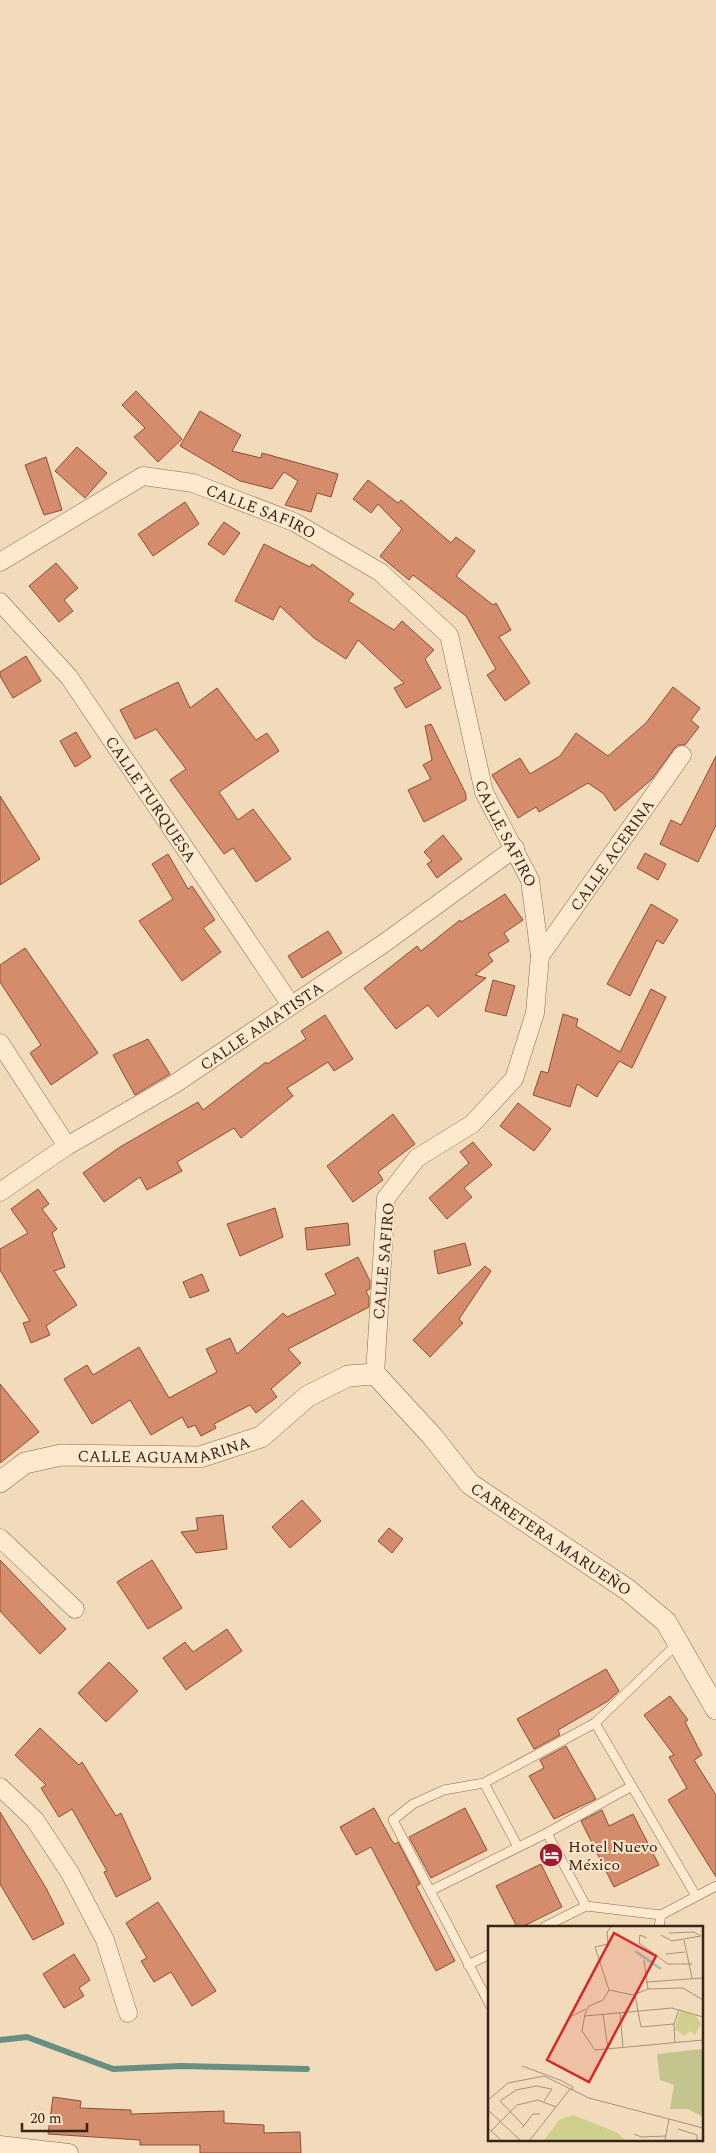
<svg xmlns="http://www.w3.org/2000/svg" width="716" height="2153" font-family="Spectral,serif">
<rect width="100%" height="100%" fill="#f2dbba"/>
<g fill="none" stroke-linecap="round" stroke-linejoin="round">
<path stroke="#669081" stroke-width="6" d="M0 2040 27 2037 113 2069 181 2066 307 2069"/>
</g>
<path fill="#d48c6c" stroke="#8b4f36" d="M136 391 182 439 158 462 134 437 145 428 122 405Z
M200 411 241 435 232 451 261 458 262 453 338 474 331 497 317 493 311 512 285 505 298 481 284 472 272 489 240 481 180 446Z
M77 447 107 473 85 498 55 471Z
M46 457 62 510 44 515 25 465Z
M368 480 398 503 401 500 451 543 456 537 475 551 456 576 493 605 496 603 511 630 499 637 530 683 505 701 487 675 496 669 466 616 413 575 409 580 380 556 402 529 378 504 371 513 353 499Z
M185 502 199 524 153 556 138 534Z
M224 522 240 533 224 555 208 544Z
M264 544 310 567 312 564 354 594 348 601 394 630 402 621 434 650 425 659 441 688 406 708 394 688 404 683 358 640 346 659 314 638 280 606 273 620 235 601Z
M56 563 78 588 64 600 73 611 59 622 29 586Z
M26 656 41 681 13 698 0 676V672Z
M178 682 190 708 217 688 256 740 267 733 279 751 219 792 238 820 253 809 291 859 256 882 233 848 224 854 170 780 186 769 156 729 135 739 120 710Z
M673 687 700 708 691 720 699 727 685 745H678L674 749 652 779 615 811 604 794 588 783 539 812 536 807 518 818 492 775 520 758 530 774 560 756 576 733 608 756 646 723Z
M431 724 466 794V800L424 822 408 790 431 779 423 765 432 760 425 726Z
M76 732 91 757 75 767 60 741Z
M716 756V825L698 862 660 844 671 820 681 825Z
M0 796 40 859 0 885Z
M443 835 462 859 437 878 427 864 432 861 424 852Z
M645 853 666 864 658 880 637 868Z
M168 854 188 889 192 886 215 920 203 928 221 952 182 981 139 921 173 899 152 864Z
M505 894 523 920 504 933 509 941 488 954 493 961 475 975 486 978 438 1017 428 1005 396 1029 364 988 417 946 421 951 460 920 461 922Z
M651 904 678 920 663 944 657 940 630 996 607 984Z
M328 931 342 953 302 978 288 956Z
M25 948 98 1053 51 1085 30 1053 41 1045 0 982V965Z
M493 980 515 986 506 1016 485 1011Z
M651 989 666 997 632 1068 619 1061 597 1097 577 1084 570 1107 533 1095 541 1071 548 1073 563 1014 578 1019 576 1026 620 1052Z
M325 1015 353 1059 334 1071 328 1062 287 1088 293 1096 241 1138 234 1128 177 1162 182 1171 147 1190 140 1177 104 1202 83 1173 120 1147 198 1102 203 1110 266 1062 267 1064 306 1039 301 1031Z
M148 1039 170 1074 135 1095 113 1055Z
M518 1103 551 1129 534 1151 500 1126Z
M393 1114 415 1144 378 1172 383 1180 353 1202 327 1166Z
M473 1142 492 1165 464 1188 472 1197 447 1219 429 1198 469 1163 460 1152Z
M38 1189 49 1204 42 1209 57 1229 52 1233 65 1267 54 1271 77 1305 46 1326 50 1335 31 1343 23 1323 30 1321 0 1270V1249L28 1233 11 1209Z
M275 1208 283 1237 240 1256 227 1224Z
M348 1223 350 1245 307 1250 305 1228Z
M465 1243 471 1265 438 1274 434 1251Z
M358 1257 370 1281V1289L366 1291 369 1297V1307L288 1349 301 1363 271 1389 277 1397 256 1413 250 1405 214 1424 216 1428 201 1436 195 1425 188 1428 182 1417 151 1435 130 1400 92 1424 64 1379 87 1365 93 1375 139 1347 169 1398 217 1372 206 1349 230 1338 237 1354 283 1313 287 1317 336 1294 325 1274Z
M485 1266 491 1271 459 1319 463 1323 430 1357 413 1340Z
M202 1274 209 1291 190 1298 183 1282Z
M0 1384 39 1432 0 1463Z
M302 1500 321 1521 290 1548 272 1527Z
M223 1515 227 1549 196 1553 181 1532 198 1530 196 1518Z
M389 1528 403 1539 392 1553 378 1541Z
M0 1560 66 1629 40 1654 0 1611Z
M152 1560 182 1608 148 1629 117 1582Z
M227 1629 242 1651 186 1690 163 1658 185 1642 193 1652Z
M109 1662 138 1691 106 1722 78 1693Z
M606 1669 619 1691 608 1701 558 1730 560 1735 534 1749 517 1719Z
M670 1696 688 1720 685 1722 702 1755 694 1760 716 1795V1877L668 1800 687 1788 669 1757 674 1755 644 1715Z
M40 1728 79 1765 82 1762 116 1816 121 1813 151 1879 116 1897 104 1872 107 1871 72 1809 59 1817 41 1788 46 1785 15 1755Z
M566 1746 596 1799 554 1819 529 1776 544 1768 540 1760Z
M374 1808 392 1841 395 1844 398 1842 420 1884 416 1886 455 1961 436 1971 371 1847 356 1855 340 1827Z
M465 1808 487 1850 431 1878 409 1837Z
M602 1810 609 1826 633 1814 659 1865 614 1887 581 1821Z
M0 1812 46 1888 64 1924 33 1940 0 1884Z
M541 1864 562 1907 522 1927H517L496 1886Z
M158 1902 216 1991 192 2006 171 1972 154 1982 141 1961 147 1958 126 1923Z
M74 1954 90 1980 79 1988 84 1996 64 2008 43 1974Z
M53 2097 81 2101 80 2108 131 2110V2114L224 2111V2123L264 2125V2133L300 2132 301 2153H200V2145H140V2140L48 2134Z"/>
<g fill="none" stroke-linecap="round" stroke-linejoin="round">
<g stroke="#8a6a53" stroke-width="10">
<path id="service" d="M595 1723 696 1896
M484 1783 518 1847
M430 1891 547 1833
M586 1906 547 1833 632 1786
M544 1927 586 1906 661 1915
M659 1927 661 1915 716 1886
M468 1965 490 1954
M490 2005 393 1820 413 1804 444 1790 484 1783 595 1723 678 1643"/>
</g>
<g stroke="#8a6a53" stroke-width="19">
<g id="minor">
<path id="s1" d="M0 562 143 476 193 483 294 522 380 572 449 635 484 792 530 880 540 956 535 1013 514 1079 472 1124 417 1158 386 1198 375 1374"/>
<path id="s2" d="M0 602 69 677 291 1005"/>
<path id="s3" d="M540 956 682 755"/>
<path d="M0 1043 67 1146"/>
<path id="s4" d="M0 1192 67 1146 173 1085 383 944 515 848"/>
<path d="M0 1538 75 1609"/>
<path d="M0 1787 35 1820 70 1873 105 1940 128 2013"/>
<path d="M0 2145 69 2153"/>
</g>
</g>
<g stroke="#8a6a53" stroke-width="22">
<g id="tertiary">
<path id="s5" d="M0 1482 25 1463 61 1455 200 1457 261 1437 308 1396 348 1376 375 1374 432 1436 470 1484 628 1590 666 1622 716 1709"/>
</g>
</g>
<use href="#service" stroke="#fce9ce" stroke-width="9"/>
<use href="#minor" stroke="#fce9ce" stroke-width="18"/>
<use href="#tertiary" stroke="#fce9ce" stroke-width="21"/>
</g>
<defs>
<g id="hotel-disc" transform="scale(1.25)"><circle r="9.5" fill="#9e1d2c" stroke="#f9e6ca"/><path d="M-6-4.5h1.5V1H6V5H4.5V3h-9V5H-6ZM-4 0a1.8 1.8 0 1 1 3.6 0ZM.5 0V-2.5h3Q6-2.5 6 0Z" fill="#fff"/></g>
</defs>
<g fill-rule="evenodd">
<use href="#hotel-disc" x="551" y="1855"/>
</g>
<g text-anchor="middle" stroke-width="4" stroke-linejoin="round" paint-order="stroke">
<g font-size="16" fill="#372519" stroke="#f9e6ca">
<text dy="6" stroke="none"><textPath href="#s1" startOffset="291">CALLE SAFIRO</textPath></text>
<text dy="6" stroke="none"><textPath href="#s2" startOffset="249">CALLE TURQUESA</textPath></text>
<text dy="6" stroke="none"><textPath href="#s1" startOffset="726">CALLE SAFIRO</textPath></text>
<text dy="6" stroke="none"><textPath href="#s3" startOffset="124">CALLE ACERINA</textPath></text>
<text dy="6" stroke="none"><textPath href="#s4" startOffset="310">CALLE AMATISTA</textPath></text>
<text transform="translate(383 1261) rotate(-85)" y="6">CALLE SAFIRO</text>
<text dy="6" stroke="none"><textPath href="#s5" startOffset="172">CALLE AGUAMARINA</textPath></text>
<text dy="6" stroke="none"><textPath href="#s5" startOffset="649">CARRETERA MARUEÑO</textPath></text>
</g>
<g font-size="16" fill="#372519" stroke="#f9e6ca" text-anchor="start">
<text x="568" y="1852">Hotel Nuevo<tspan x="568" dy="18">México</tspan></text>
</g>
</g>
<g transform="translate(488 1926)">
<rect width="215" height="215" fill="#f2dbba"/>
<path d="M192 84 208 90 213 98 207 109 203 105 196 110 187 103ZM85 189 128 206 137 214H56L71 194Z" fill="#d0d08d"/>
<path d="M215 123V191L200 183H182L186 159 172 154 169 128Z" fill="#c3c48e"/>
<path fill="none" stroke="#9fc2b4" stroke-width="2.5" d="M147 25 173 43"/>
<path fill="none" stroke="#a7927a" stroke-width="1" d="M173 9 184 15 213 10 206 6 181 7M159 12 152 9 151 17 180 38H204M196 14 204 52M178 28 197 26M156 34 160 63M158 56 215 52M121 64 115 74 101 80 97 88 94 105 107 124 215 114M121 64 145 69 160 63 195 62 215 74M121 64 107 21 120 18 119 6 123 1M147 69 153 101 186 98M132 87 135 121M115 88 120 123M84 90 98 83M97 90 184 82 215 91M187 117 186 98 191 83M34 140 72 154 85 161 84 164M0 174 20 157 56 150 101 172 215 202M0 184 32 214M36 200 12 175 28 164 48 160 64 163 56 175M0 202 13 214M34 202 45 188H52M190 203 209 209V214M3 205 29 179 50 174 68 181M146 208 153 211 178 210M42 214 82 163M177 214 181 193"/>
<path fill="#d62828" fill-opacity="0.15" stroke="#d62828" stroke-width="2.5" d="M126 7 168 30 101 156 59 134Z"/>
<rect width="215" height="215" fill="none" stroke="#372519" stroke-width="2.5"/>
</g>
<path d="M22 2123v8h65v-8" fill="none" stroke="#372519" stroke-width="2.5"/>
<text x="30" y="2123" font-size="15" fill="#372519" stroke="#f9e6ca" stroke-width="4" paint-order="stroke">20 m</text>
</svg>
